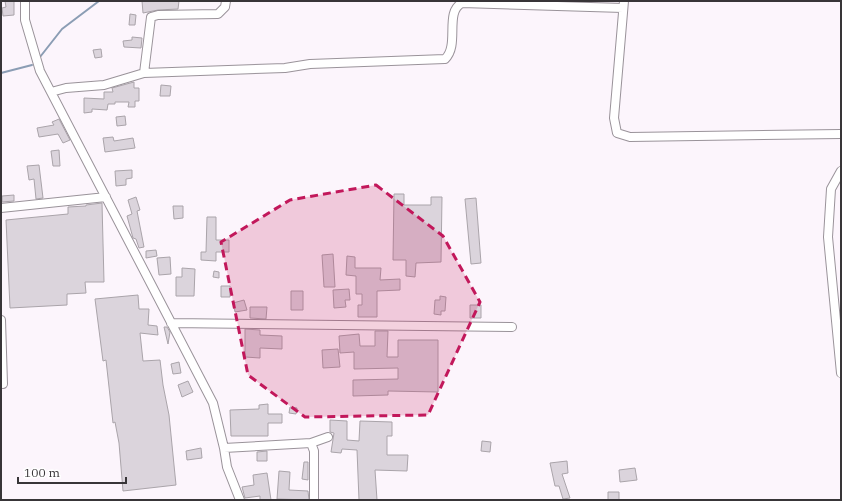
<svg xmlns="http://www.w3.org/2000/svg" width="842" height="501" font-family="'IBM Plex Serif',serif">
<rect width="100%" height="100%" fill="#fcf5fc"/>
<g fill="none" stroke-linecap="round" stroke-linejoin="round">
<path stroke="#8b9db4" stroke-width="2" d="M40 57 62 29 99 1
M1 73 32 65"/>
</g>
<path fill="#dbd4dc" stroke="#aaa4aa" d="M5 1H14V15L3 16 2 8 6 7Z
M142 1H179L178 9 158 10 143 13Z
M130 14 136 15 135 25H129Z
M132 37 142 38 141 48 124 47 123 41 132 40Z
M101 49 102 57 95 58 93 50Z
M134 82V88H139V101H135V107H128L129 102H115V104H108L107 110 92 109V112L84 113V98L104 99V92H113L112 88Z
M161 85 171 86 170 96H160Z
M125 116 126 125 117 126 116 117Z
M59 119 70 140 63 143 58 134 39 137 37 128 54 125 52 122Z
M113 137 114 141 133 138 135 148 105 152 103 138Z
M59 150 60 166H53L51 151Z
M39 165 43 198 36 199 34 179 29 180 27 166Z
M132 170V178L126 179V185L116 186 115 171Z
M394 194H404V205H431V197H442L441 262 416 263 415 277 406 276V260H393Z
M14 195V201L2 202V196Z
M136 197 140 210 137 211 144 247 139 248 136 239 133 238 127 216 132 214 128 200Z
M476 198 481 263 471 264 465 199Z
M102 203 104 282H85L86 293 67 294V305L10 308 6 220 68 214V207L86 206V205Z
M173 206H183V218L174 219Z
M207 217H216V240H229V252H216V261L201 260V252H206Z
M156 250 157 256 146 258V251Z
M333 254 335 287H324L322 255Z
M347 256 355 257V268H381L380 280 400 279V290L377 291V317H358V305H362V294H356V276L346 275Z
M170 257 171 274 159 275 157 258Z
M182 268 195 269 194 296H176V277H182Z
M214 271 219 272V278L213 277Z
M221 286H230V297H221Z
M349 289 350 300H345L346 307 334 308 333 290Z
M291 291H303V310H291Z
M138 295 139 309H149L148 325 157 326 158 335 140 333 143 361 160 360 163 385 169 415 176 485 123 491 119 443 115 422 113 423 106 360 103 361 95 299Z
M440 296 446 297 445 311H441V315L434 314 435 300H440Z
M244 300 247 310 235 312 233 303Z
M470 305H481V318H470Z
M250 307H267L266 319 250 318Z
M164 327H167L170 332 168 344Z
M245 329 260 330V335L282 336V349L260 348V358L245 357Z
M375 331H388L387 357H398V340H438V392L388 391V395L353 396V380L398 379V368L354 369V352L340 353 339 336 359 334 360 346H375Z
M338 349 340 367 323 368 322 350Z
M179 362 181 373 173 374 171 364Z
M188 381 193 392 182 397 178 385Z
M268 404V414H282V423H268V436H231L230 410 259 409V405Z
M290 407 297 408 296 414 289 413Z
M330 420 347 421V440L359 441 360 421 392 422V436H387V455H408L407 471 375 470 377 500H359L357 450 342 449 341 453 331 452 334 433 330 432Z
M482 441 491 442 490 452 481 451Z
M201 448 202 458 187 460 186 451Z
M267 451V461H257V452Z
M567 461 568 473 562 474 570 498 563 499 559 486H555L550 463Z
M304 462H308V480L302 479Z
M635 468 637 480 620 482 619 470Z
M279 471 290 472 289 490 308 491 309 500 277 499Z
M267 473 271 500H260V496L245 498 242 487 254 485 253 475Z
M608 492H619V500H608Z"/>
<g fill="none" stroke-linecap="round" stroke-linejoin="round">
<g stroke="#9a939a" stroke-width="10">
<path id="minor" d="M25 1V20L40 71 213 403 224 448 227 467 240 500
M624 1 614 118 617 133 630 137 841 134
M144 73 151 17 158 15 218 14 225 7 226 1
M51 92 66 88 104 85 144 73 285 68 310 64 445 59C460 45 444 12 462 3L623 8
M841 171 831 189 828 237 841 373
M1 208 106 197
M1 320 3 384
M171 323 512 327
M311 443 314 451V499
M224 448 311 443 328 437"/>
</g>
<use href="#minor" stroke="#fff" stroke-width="8"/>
</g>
<path fill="#c2185b" fill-opacity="0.2" stroke="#c2185b" stroke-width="3" stroke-dasharray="8 5" stroke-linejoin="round" d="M376 185 443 236 480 302 428 415 305 417 248 375 221 242 290 200Z"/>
<rect width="842" height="501" fill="none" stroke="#383538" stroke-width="4"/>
<path d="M18 477v6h108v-6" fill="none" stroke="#383538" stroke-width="2"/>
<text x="24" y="477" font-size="12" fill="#383538" stroke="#ffffff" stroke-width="3" paint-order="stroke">100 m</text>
</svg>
